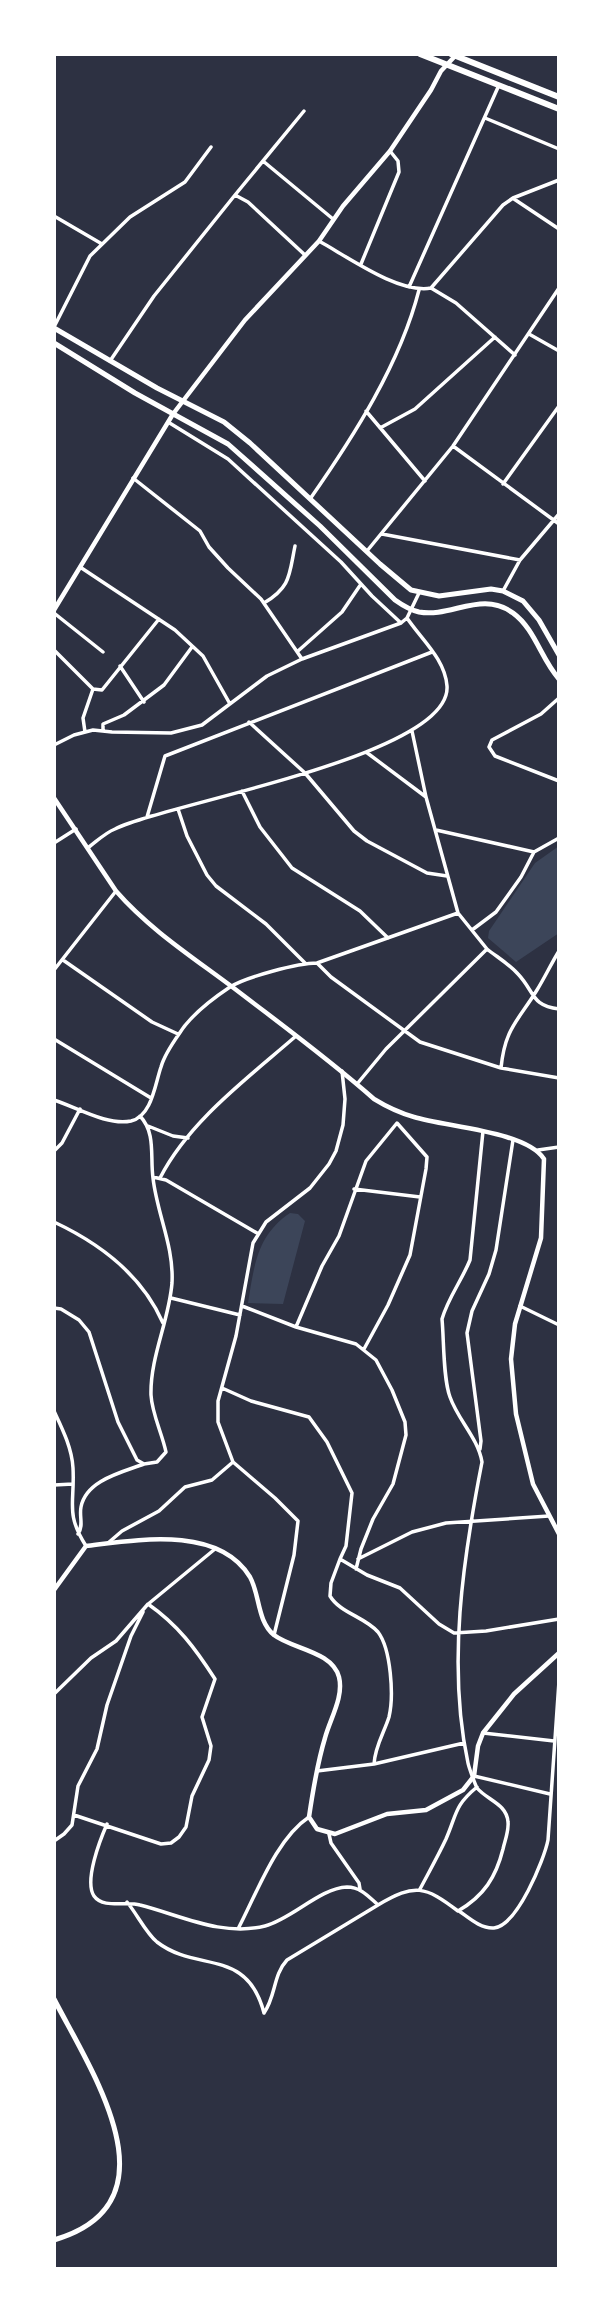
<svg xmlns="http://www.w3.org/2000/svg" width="613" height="2323" font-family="'DejaVu Sans',sans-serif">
<rect width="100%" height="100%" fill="#2d3142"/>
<path fill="#3c4559" d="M559 846V933L516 962 488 938 489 931 535 863Z
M290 1213 298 1214 305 1221 283 1304 248 1303C254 1266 257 1235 290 1213Z"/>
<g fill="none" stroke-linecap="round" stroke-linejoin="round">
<path stroke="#fff" stroke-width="3.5" d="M485 118 559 149
M263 161 333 219
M235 195 304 111
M514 199 559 229
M54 216 102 244
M319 241C348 257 399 294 431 288L456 303 515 355
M361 264 399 172 398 161 390 151
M409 287 499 85
M431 288 503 205 513 198 559 180
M54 327 90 256 130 217 185 182 211 147
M529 334 559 351
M110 361 154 296 235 195 248 202 305 255
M366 411 425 481
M168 422 228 459 341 562 372 596 401 623
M380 428 415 409 495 337
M453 446 559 524
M133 478 200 531 209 547 228 568 261 599 302 659
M503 484 559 406
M310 499C354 436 400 364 419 290
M382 534 520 560
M367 551 453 446 559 288
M80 567 175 630 203 656 230 704
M503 591 520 560 559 514
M264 603C291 587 289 575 295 546
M54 613 103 652
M407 618 419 593
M54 650 93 689 83 718 85 732
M298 651 342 612 361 584
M120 666 144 702
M93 689 102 690 159 619
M559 698 541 714 492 740 489 747 495 756 559 781
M249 722 305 773 354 831 367 841 427 873 447 876
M103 731V724L124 715 164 685 192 647
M54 745 74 735 93 730 112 732 171 733 202 725 267 676 302 659 401 623 407 618C421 639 445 659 447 686 452 756 167 803 115 829 105 833 97 841 89 847
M366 752 426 797
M242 791 260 827 292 868 360 911 388 938
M178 809 187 836 207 875 216 886 266 924 305 963
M147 817 165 756 432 652
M436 830 534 852
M54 843 76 829
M472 930 496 912 521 877 534 852 559 838
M487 949C497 957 509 964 518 974 535 992 531 1006 559 1009
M63 960 152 1022 178 1034
M317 963 331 977 420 1042 501 1068 559 1078
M54 970 116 891
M54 1039 151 1098
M501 1068C505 1028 518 1021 537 990 545 977 551 964 559 951
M357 1084 386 1049 487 949 458 913 426 797 412 731
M54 1100C76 1107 107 1126 131 1121 152 1116 155 1084 161 1067 164 1056 172 1044 179 1034 190 1016 212 999 230 987 246 977 298 963 317 963L458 913
M148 1126 173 1136 188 1138
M538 1150 559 1147
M54 1151 62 1143 80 1109
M153 1177 166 1180 257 1233
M160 1178C189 1121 249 1077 296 1036
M354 1189 420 1197
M54 1222C101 1244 142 1275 163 1323
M171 1298 240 1315
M242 1306 296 1327 356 1344 376 1360 392 1390 405 1422 406 1435 393 1484 373 1519 361 1549 356 1569
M520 1306 559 1325
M54 1308 61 1309 79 1320 89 1332 118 1422 137 1460 144 1464 157 1462 166 1452C162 1433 152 1414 151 1395 150 1357 169 1321 172 1283 174 1246 157 1214 153 1178 150 1156 156 1133 140 1116
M296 1327 322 1266 339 1236 366 1161 397 1123 427 1157 426 1169 410 1255 388 1305 364 1349
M222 1388 251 1401 309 1417 327 1442 352 1493 346 1546 340 1559 367 1575 400 1588 439 1624 454 1633 486 1631 559 1619
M54 1411C62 1428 72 1448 73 1468 75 1503 65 1513 86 1546
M480 1449 481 1441 467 1333 472 1311 489 1274 496 1250 513 1140
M54 1485 73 1484
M78 1534C84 1525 79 1517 81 1507 86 1480 123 1472 144 1464
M108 1543 122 1531 159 1511 185 1487 212 1480 233 1462
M340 1559 331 1583 330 1596C340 1613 365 1617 378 1632 391 1649 394 1696 389 1717 384 1733 375 1746 374 1764
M358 1559 412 1532 446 1523 549 1516
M147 1605 215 1549
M274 1635 294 1555 298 1521 275 1498 233 1462 218 1422V1401L236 1336 253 1243 266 1222 310 1188 329 1164 336 1151 343 1125 345 1099 342 1071
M54 1694 91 1658 116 1641 148 1604C178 1625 195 1648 215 1679L202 1717 211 1746 209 1760 192 1796 186 1827 179 1837 171 1843 161 1844 74 1815
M483 1733 554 1741
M317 1771 374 1764 464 1743
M474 1776 550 1794
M107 1824C100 1840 84 1881 94 1896 103 1909 126 1901 140 1905 180 1915 222 1937 265 1926 292 1919 320 1888 347 1887 361 1887 369 1897 378 1905 415 1883 425 1886 458 1911 484 1896 496 1877 503 1849 505 1840 509 1831 508 1822 507 1804 487 1800 477 1788 475 1784 469 1768 468 1763 447 1665 463 1559 482 1462 478 1438 458 1420 450 1397 443 1378 444 1340 442 1319 448 1298 462 1280 470 1260L483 1131
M329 1834 331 1843 359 1883 360 1889
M54 1841 64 1834 72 1825 78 1786 97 1749 107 1705 131 1636 143 1612
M420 1889C429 1872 438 1856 446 1839 457 1814 454 1806 477 1787
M127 1902C137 1914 146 1933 157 1942 197 1973 247 1947 264 2013
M459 1911C469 1918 481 1929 494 1928 517 1926 544 1860 548 1840L559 1681
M238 1929C257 1893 276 1839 309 1817
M264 2013C276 1996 273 1975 287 1960L378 1905"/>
<path stroke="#fff" stroke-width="4.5" d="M54 610 173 414 245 320 319 241 343 206 390 151 431 90 441 71 456 55
M54 798 116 891C150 930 194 958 235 989 282 1025 330 1060 374 1099 387 1107 400 1113 414 1117 446 1127 526 1131 544 1159L541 1238 515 1324 511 1359 516 1414 533 1484 559 1534
M54 1590 86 1546C136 1540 218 1525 250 1577 260 1595 257 1621 274 1635 292 1649 332 1651 339 1677 344 1697 330 1719 325 1738 317 1764 313 1790 309 1817L317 1829 335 1834 387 1814 426 1810 463 1790 474 1776 478 1746 483 1733 514 1694 559 1653"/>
<path stroke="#fff" stroke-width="5" d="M54 328 157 388 224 422 250 443 380 564 411 590 439 596 491 589 503 591 523 601 539 620 559 655
M54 343 135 393 228 444 320 526 395 600C402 605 410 610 419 612 451 618 482 590 513 613 535 629 541 659 559 679
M54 1999C91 2071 181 2203 54 2240"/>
<path stroke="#fff" stroke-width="6" d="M420 54 559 109
M451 54 559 97"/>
</g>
<rect width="613" height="2323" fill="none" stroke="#ffffff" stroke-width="112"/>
</svg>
